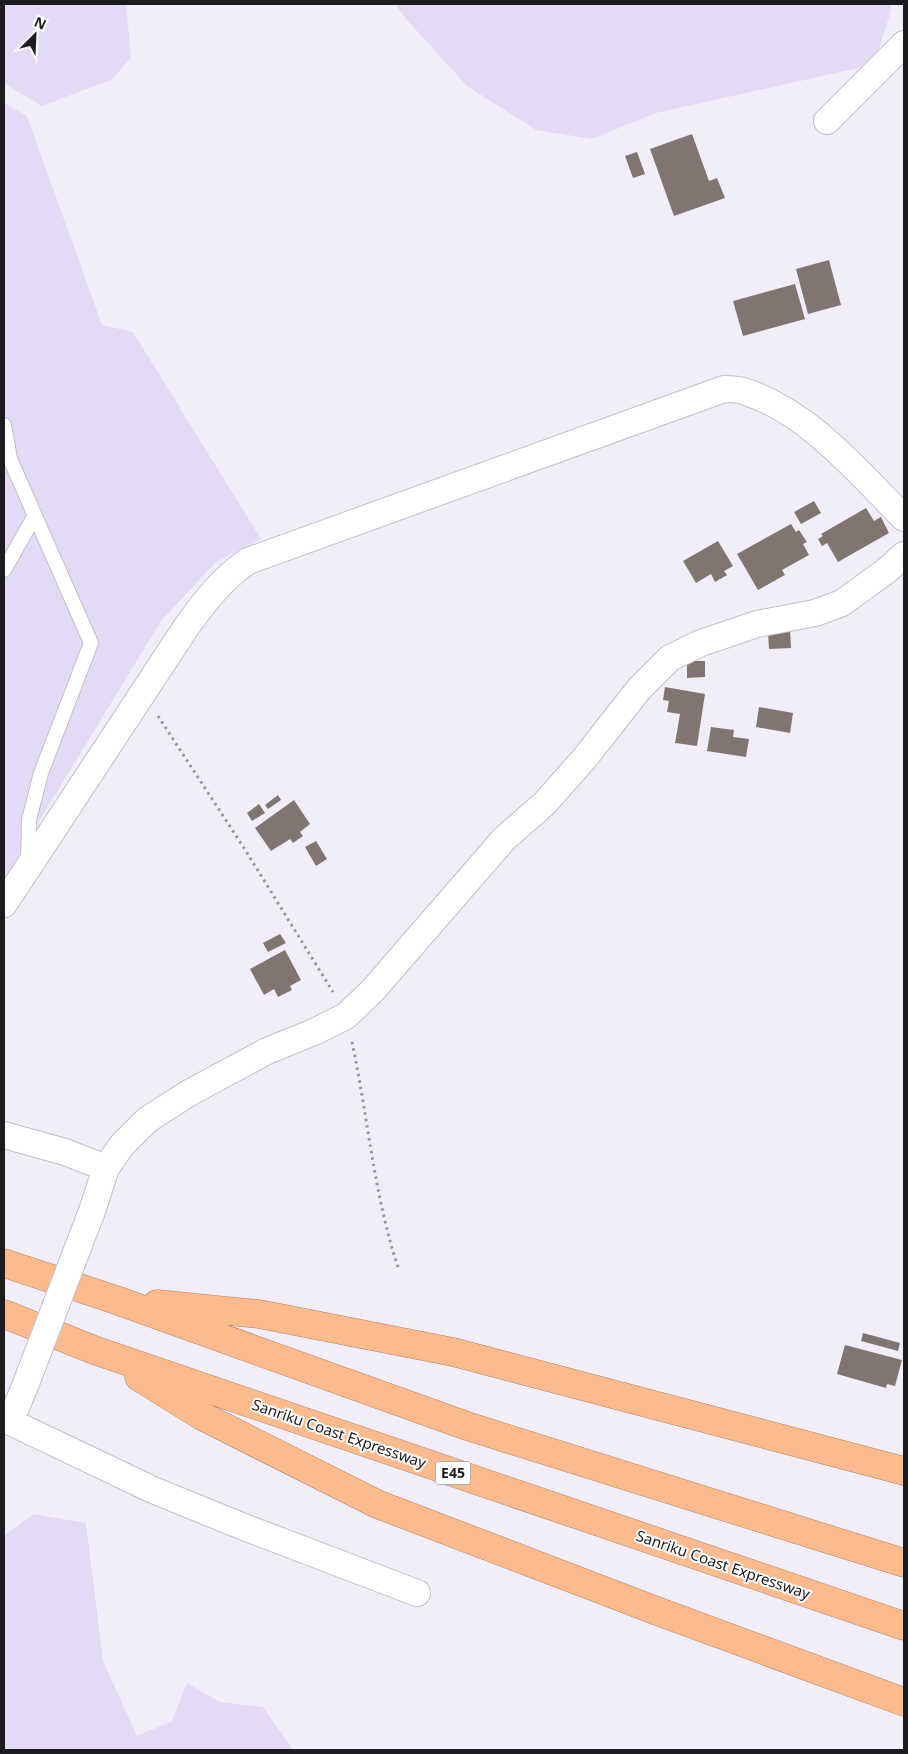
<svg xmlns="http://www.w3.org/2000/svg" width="908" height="1754" font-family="'Noto Sans',sans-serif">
<rect width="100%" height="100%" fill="#f2eef9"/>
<path fill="#e4daf6" d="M4 4H126L131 57 113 79 42 106 4 83Z
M395 4H890L891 11 877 55 858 68 656 113 592 139 536 130 467 86 407 20Z
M4 103 27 116 102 325 133 332 261 539 216 562 161 621 4 879Z
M33 1514 86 1523 103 1661 137 1736 172 1721 187 1683 220 1702 263 1707 293 1750H4V1536Z"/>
<path fill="#817572" d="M692 134 709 181 717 178 725 198 674 216 650 149Z
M637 152 645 174 633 178 625 156Z
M829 260 841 305 808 314 796 269Z
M795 284 805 319 743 336 733 301Z
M814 501 821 513 801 524 794 512Z
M866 508 874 521 881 517 889 533 838 562 827 543 822 546 818 539 823 536 821 534Z
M791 524 796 532 799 530 807 542 803 544 809 555 782 570 785 575 758 590 737 554Z
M718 541 733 566 724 571 727 575 715 582 711 574 696 583 683 561Z
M790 630 791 648 769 649 768 631Z
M687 661H705V677L687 678Z
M665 687 705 694 697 746 675 743 680 714 667 712 669 701 663 700Z
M759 707 793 713 790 733 756 727Z
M711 727 734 730 733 737 749 739 746 757 707 751Z
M278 795 281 800 268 809 265 805Z
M294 800 310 824 300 832 303 836 293 843 290 839 271 851 255 828Z
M259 804 265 813 252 821 247 813Z
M316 841 327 859 316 866 305 847Z
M280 934 286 943 268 952 263 943Z
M285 950 301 980 290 986 292 990 278 997 274 989 264 995 250 969Z
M863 1333 900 1343 898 1351 861 1341Z
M845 1345 902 1360 895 1386 887 1384 886 1388 837 1374Z"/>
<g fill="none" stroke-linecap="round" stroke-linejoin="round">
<g stroke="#c2bec9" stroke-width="16">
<path id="lane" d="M4 425 10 459 91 643 41 773 29 820 28 861
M4 570 34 517"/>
</g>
<g stroke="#c2bec9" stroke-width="28">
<path id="street" d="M827 121 904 44
M4 904 187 626C205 601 223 578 248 561L724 389C730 389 737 389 743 391 808 411 857 471 904 518
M4 1135 65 1152 106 1168
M92 1211 106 1168 122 1145 147 1120 189 1093 267 1051 314 1032 346 1016 373 990 504 839 545 803 584 759 639 689 670 658 701 643 757 624 815 613 842 603 886 571 904 555
M4 1419 153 1490 244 1527 417 1593
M10 1422 25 1386"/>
</g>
<g stroke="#ae8366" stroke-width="29">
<path id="highway" d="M4 1263 116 1300 467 1426 904 1563
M157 1304 259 1314 453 1352 904 1471
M4 1314 94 1350 904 1626
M139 1377 202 1416 377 1504 657 1611 904 1702"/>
</g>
<path stroke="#96949c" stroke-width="3" stroke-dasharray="2.5 4" stroke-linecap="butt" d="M158 716 244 848 333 992
M352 1042C368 1117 374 1197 399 1270"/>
<use href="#lane" stroke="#fff" stroke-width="14"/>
<use href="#street" stroke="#fff" stroke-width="26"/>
<use href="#highway" stroke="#fdbb8d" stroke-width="28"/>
<g stroke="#c2bec9" stroke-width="28" stroke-linecap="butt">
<path id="street-bridge" d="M25 1386 92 1211"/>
</g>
<use href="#street-bridge" stroke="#fff" stroke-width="26"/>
</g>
<g text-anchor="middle" stroke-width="4" stroke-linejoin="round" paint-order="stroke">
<rect fill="#fdfdfd" stroke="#605f62" stroke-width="1" x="435.5" y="1461.5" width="35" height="23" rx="4"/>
<g font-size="14" font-weight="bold" fill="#1c1b1f">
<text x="453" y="1478">E45</text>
</g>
<g font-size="15" fill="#1c1b1f" stroke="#fdfdfd">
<text transform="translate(339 1434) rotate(19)" y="5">Sanriku Coast Expressway</text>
<text transform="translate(723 1565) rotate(19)" y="5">Sanriku Coast Expressway</text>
</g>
</g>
<rect width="908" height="1754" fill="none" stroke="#1c1b1f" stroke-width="10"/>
<g transform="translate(35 35) rotate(24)" stroke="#fdfdfd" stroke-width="4" paint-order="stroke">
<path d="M0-4L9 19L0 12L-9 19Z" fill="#1c1b1f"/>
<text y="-8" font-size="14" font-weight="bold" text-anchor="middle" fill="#1c1b1f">N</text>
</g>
</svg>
